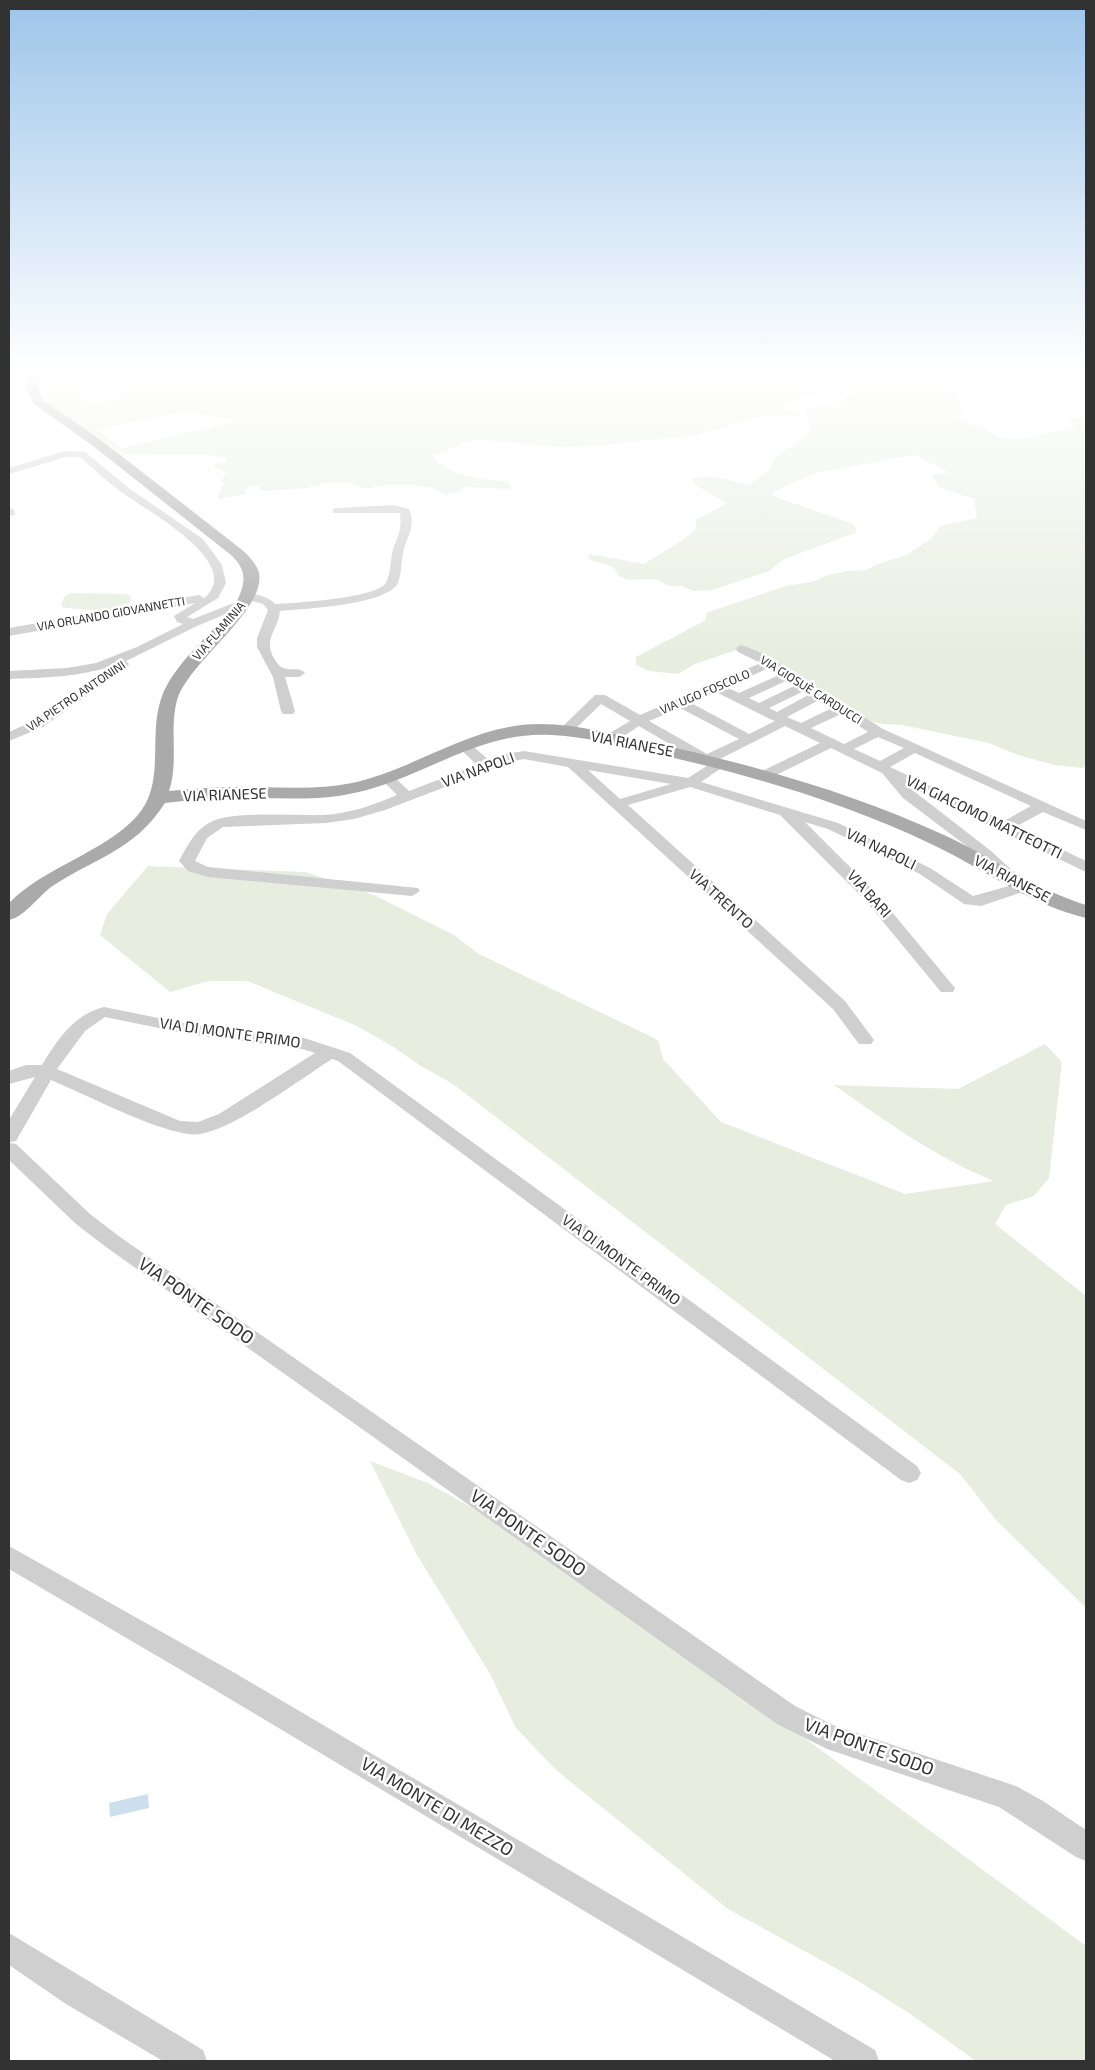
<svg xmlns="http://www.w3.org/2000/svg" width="1095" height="2070" font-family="'Exo 2',sans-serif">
<rect width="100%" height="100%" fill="#fff"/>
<path fill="#e7eee0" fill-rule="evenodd" d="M39 371H51L52 376 71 381 81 399 93 403 128 398 115 391 102 378C129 365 136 375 161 381 169 383 177 382 185 383L182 387C198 389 209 382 224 380 254 376 284 376 314 371H1015L973 386H954L962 411 953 418 988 430 997 437 1012 439 1031 438 1074 427 1068 418 1086 417V764L1083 768 1054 765 1018 755 989 743 902 725 882 724 863 720 742 648 695 664 678 674 649 671 636 665V657L706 620V613L786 586 815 581 827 575 847 571 867 570 875 565 904 556 931 539 940 526 977 518 974 499 938 487 932 475 947 473 946 470 913 455 815 473 774 491 773 496 853 524 857 529 855 533 784 559 769 571 712 590 693 591 682 586H669L657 579 627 580 618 575 614 567 588 559 590 554 644 564 683 540 696 529V520L727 503 695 485 692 479C711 473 729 481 749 485L770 469 775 457 810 433 806 408 820 405 842 409 839 404 842 399 852 392 794 397 784 405V410L800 413 798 416 775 415 753 418 699 435 593 446 560 447 484 440 463 442 449 450 433 455C444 476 487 481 508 481L511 487 508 489 461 487V491L445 495 434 488 413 485H386L365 489 348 482 324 483 307 488 264 491 260 490V485L250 486 246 489 245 494 219 499 217 496 224 484 221 481 226 473 215 467 214 464 226 462V459L208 455 124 454 51 406 39 394ZM185 411 237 421 122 448 97 430Z
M71 593 125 594 131 596V601C124 613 76 610 62 607L61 604 65 596Z
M148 866 305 872 374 895 454 935 479 954 658 1040 663 1059 721 1122 905 1194 994 1181C936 1158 886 1121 834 1085L958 1089 1045 1044 1062 1062 1049 1178 1034 1196 1006 1205 995 1224 1086 1296V1608L997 1521 960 1474 453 1084 421 1066 392 1046 357 1026 247 981H209L170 992 100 935 107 914Z
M370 1461 428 1483 557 1555 1086 1946V2061H976L909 2013 850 1976 728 1909 556 1770 516 1728 490 1674 417 1555Z"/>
<path fill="#cddfed" d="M148 1794 149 1808 110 1817 109 1803Z"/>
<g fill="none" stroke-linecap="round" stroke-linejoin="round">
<path fill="#cfcfcf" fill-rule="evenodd" d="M65 451 85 452 130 489 203 539 222 565 226 583 218 598 187 617 193 619 244 599V595C253 592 269 597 275 604 296 603 373 598 385 584 391 576 390 560 393 550 398 533 402 532 400 513H333V509L337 508 394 505 409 509C416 524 408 535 404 549 401 560 402 573 398 583 387 605 303 609 280 611 278 630 262 640 275 660 278 664 279 666 283 668 291 671 300 667 305 673L299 677H285L295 711 293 714H283L281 711 273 677 257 647V638L268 610 263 604 252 601 250 604 197 626 126 661 129 664 127 667 43 727 9 741V732L33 721 112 666C79 677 44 678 9 679V671L67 668 96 663 137 647 183 624 177 622 174 616 195 603 9 636V628L199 595 204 598C246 564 146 510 124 494 108 483 94 469 80 457H66L9 474V468Z
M9 507 14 510 15 515 9 516Z
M742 645 764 654 883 729 1086 821V830L1043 812 1015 827 1086 861V872L906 785 991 851 1015 873 1018 876 1015 879H1005L981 857 903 798 882 773 831 748 768 779H758L756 776 758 773 820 743 785 726 716 761H725L727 764 701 782 838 823 930 868 973 896 1023 882 1028 884 1031 887 1028 890 981 906 964 904 920 874 828 829 805 822 877 894 955 988 953 992H941L866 901 780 815 690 787 628 805 845 1001 874 1040 871 1044H859L833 1009 568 767 524 759 513 761 385 810 354 819 326 823 223 827 207 838 195 861 208 867 418 888 420 891 412 896 208 877 188 871 179 861C188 845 195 829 213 821 235 811 297 816 323 815 349 814 373 805 397 795L381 779 383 776H393L409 791 477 765 457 746 464 742 469 743 489 760 505 754 524 751 688 778 713 762 702 763 639 726 615 742H605L603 739 605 736 630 721 601 704 570 734 565 735 558 731 595 695H605L640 715 761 663 738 652 736 649 738 646ZM769 668 779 675 739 693 726 687ZM788 680 796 685 759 703 749 698ZM804 691 810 694 777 712 769 708ZM716 692 772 720 775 721 749 734 691 703ZM819 700 832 708 801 723 787 717ZM680 708 739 739 707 754 649 721ZM841 714 868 732 844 744 811 728ZM878 737 904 748 880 761 854 749ZM915 753 1031 806 1004 821 890 767ZM588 770 671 784 620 799Z
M104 1007 188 1024 304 1038 350 1053 917 1466 921 1473 917 1480 909 1483 901 1480 338 1061 332 1059C299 1080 236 1128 200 1134 170 1139 83 1093 51 1080L16 1141 9 1142V1120L35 1077 9 1084V1071L26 1065H42C57 1040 74 1014 104 1007ZM105 1017 188 1034 302 1049 315 1053 219 1114 198 1122 180 1121 57 1069 85 1031Z
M9 1143 16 1144 90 1214 120 1237 795 1706 833 1725 1016 1786 1043 1801 1086 1830V1861L1076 1857 999 1807 827 1749 777 1724 106 1247 76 1224 9 1160Z
M9 1546 233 1672 875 2050 879 2061H835L215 1690 9 1569Z
M9 1933 203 2050 207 2061H163L66 2004 9 1965Z"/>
<path fill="#aaa" fill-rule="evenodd" d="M30 371H41L37 387 43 400 101 440 241 549C248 555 257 564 259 573 266 611 188 662 177 700 169 730 179 762 169 791 191 789 214 787 236 787 275 786 314 791 352 783 417 769 471 724 540 724 578 724 617 735 654 743 753 765 851 792 944 835 992 857 1035 889 1086 905V918C1029 905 982 867 929 843 842 802 750 775 657 754 623 746 588 737 552 735 480 730 422 779 354 793 316 802 276 797 238 798 213 798 189 800 165 803 134 851 96 857 51 887 38 897 24 917 9 920V903C46 866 105 852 137 816 166 784 148 737 161 699 173 663 214 633 237 601 246 582 247 570 231 555L93 446 34 404 25 387Z"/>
</g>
<linearGradient id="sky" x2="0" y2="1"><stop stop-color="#9dc5ea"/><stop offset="0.56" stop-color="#fff"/><stop offset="1" stop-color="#fff" stop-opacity="0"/></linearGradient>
<rect width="1095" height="660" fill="url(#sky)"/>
<g text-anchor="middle" stroke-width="5" stroke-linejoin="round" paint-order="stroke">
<g font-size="12" fill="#323232" stroke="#fff">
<text transform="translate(111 614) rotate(-10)" y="4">VIA ORLANDO GIOVANNETTI</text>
<text transform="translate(219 631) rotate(-49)" y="4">VIA FLAMINIA</text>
<text transform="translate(811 690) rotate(32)" y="4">VIA GIOSUÈ CARDUCCI</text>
<text transform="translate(705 692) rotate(-23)" y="4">VIA UGO FOSCOLO</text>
<text transform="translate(76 696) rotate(-34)" y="4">VIA PIETRO ANTONINI</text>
</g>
<g font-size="15" fill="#323232" stroke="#fff">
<text transform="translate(632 744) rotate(11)" y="5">VIA RIANESE</text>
<text transform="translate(478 770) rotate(-20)" y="5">VIA NAPOLI</text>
<text transform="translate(225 795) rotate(-2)" y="5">VIA RIANESE</text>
<text transform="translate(984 817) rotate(26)" y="5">VIA GIACOMO MATTEOTTI</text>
<text transform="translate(881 849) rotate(26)" y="5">VIA NAPOLI</text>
<text transform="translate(1012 879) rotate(28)" y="5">VIA RIANESE</text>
<text transform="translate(869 894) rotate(48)" y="5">VIA BARI</text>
<text transform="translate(721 899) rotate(42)" y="5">VIA TRENTO</text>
<text transform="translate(230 1033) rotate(8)" y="5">VIA DI MONTE PRIMO</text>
<text transform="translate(621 1260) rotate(36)" y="5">VIA DI MONTE PRIMO</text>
</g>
<g font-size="18" fill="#323232" stroke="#fff">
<text transform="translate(196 1301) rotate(35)" y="6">VIA PONTE SODO</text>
<text transform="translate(528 1533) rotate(35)" y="6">VIA PONTE SODO</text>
<text transform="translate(869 1747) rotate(20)" y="6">VIA PONTE SODO</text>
<text transform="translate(437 1807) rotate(31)" y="6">VIA MONTE DI MEZZO</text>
</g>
</g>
<rect width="1095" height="2070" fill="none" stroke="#323232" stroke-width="20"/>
</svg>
